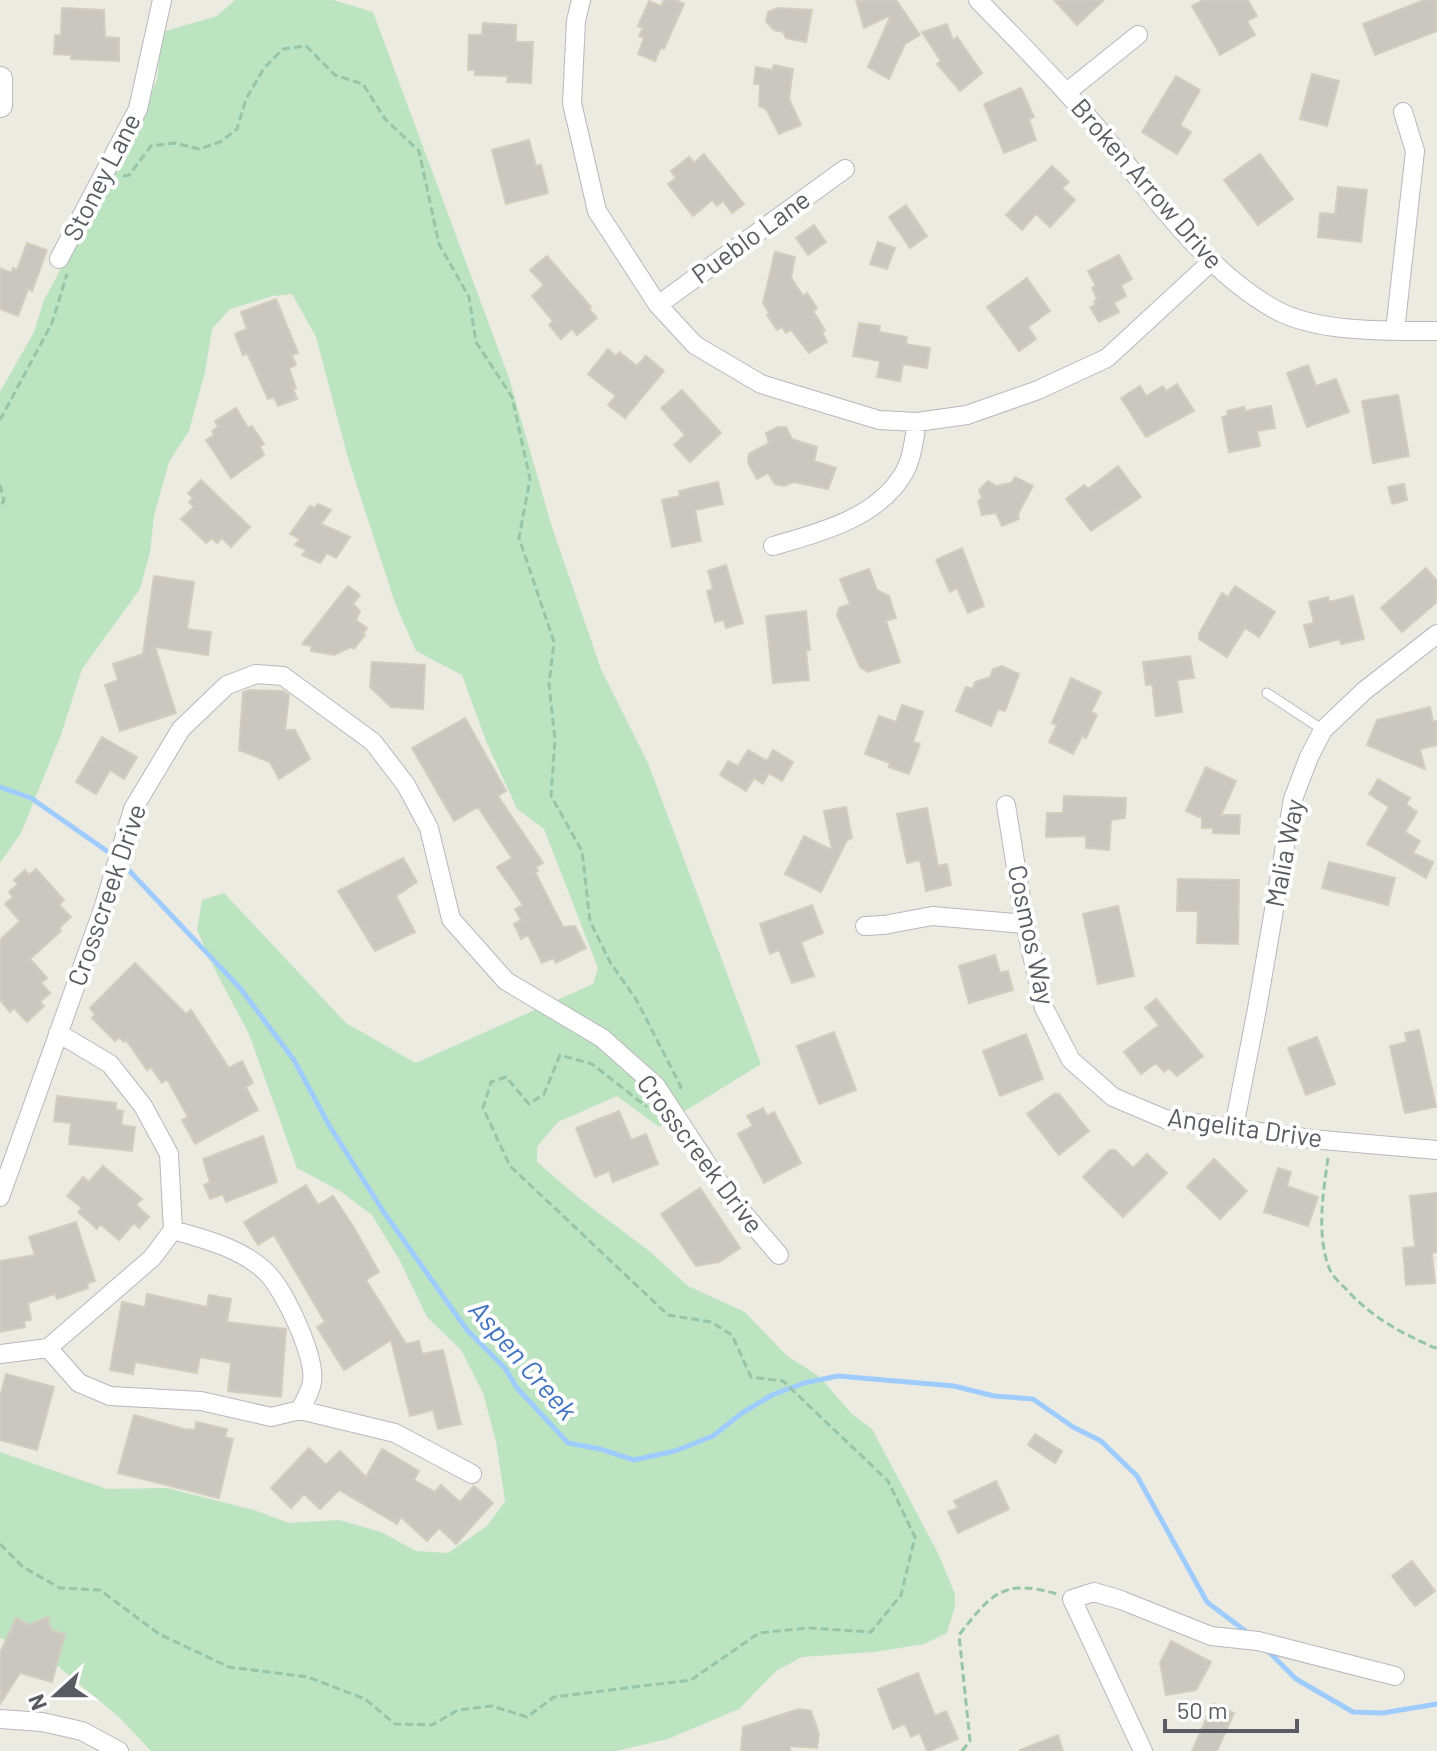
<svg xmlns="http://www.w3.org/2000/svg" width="1437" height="1751" font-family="Barlow,sans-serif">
<rect width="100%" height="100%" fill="#ecebe1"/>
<path fill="#bde4c0" d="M235 0H333L373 12 509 378 552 527 601 669 648 763 761 1064 659 1127 617 1096 558 1122 537 1147V1162L580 1199 648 1250 688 1286 745 1312 787 1356 819 1376 852 1414 872 1429 938 1553 955 1594V1606L947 1633 924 1644 874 1652 802 1657 776 1671 739 1709 668 1739 616 1751H151L120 1718 41 1652 0 1638V1452L107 1489 167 1488 254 1510 289 1523 339 1520 381 1532 416 1551 448 1553 487 1526 505 1501 496 1441 483 1393 461 1350 427 1317 400 1261 372 1215 340 1191 297 1168 249 1034 215 970 197 930 202 900 224 893 346 1023 416 1063 593 984 598 968 544 829 517 809 486 741 462 675 416 651 395 603 348 458 316 337 292 294 273 296 230 309 212 329 205 372 189 431 169 462 154 516 150 552 140 589 82 669 61 735 21 833 0 863V392L34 332 44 300 136 130 157 79 162 32 217 16Z"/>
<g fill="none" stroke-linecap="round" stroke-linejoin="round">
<path stroke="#9fccfe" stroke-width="5" d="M0 787 31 798 114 856
M122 863 240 988 294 1060 329 1125 383 1211 467 1330 505 1368 517 1388 568 1443 600 1449 634 1460 675 1451 713 1436 742 1413 772 1395 804 1383 838 1376 954 1386 994 1396 1033 1399 1073 1427 1101 1441 1137 1476 1207 1602 1248 1633
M1267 1650 1296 1679 1353 1712 1383 1713 1437 1704"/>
</g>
<path fill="#c9c7c0" stroke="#d1cdbf" stroke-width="2" d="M664 0H676L684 4 664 49 661 47 655 61 638 54 644 38 639 36 643 28 638 26 649 1 661 6Z
M856 0H896L920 35 905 44 889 79 868 67 891 15 864 28Z
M1054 0H1104L1077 25Z
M1203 0H1248L1257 16 1247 21 1255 35 1220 55 1192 6Z
M1424 0H1437V31L1375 55 1363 24Z
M62 8 104 10 105 37 119 38V61L71 59V55L54 54 55 35H61Z
M778 8 812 10 806 42 786 38 783 32 774 30 766 22 768 12Z
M483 23 516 25V42H533L531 83 507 82 508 76 475 75V70H468L469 35H482Z
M947 24 953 40 957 37 982 73 960 91 937 64 941 61 922 32Z
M774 65 793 69 789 99 801 125 779 134 766 109 759 106 760 84H754L756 67 772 70Z
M1312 74 1339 81 1327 126 1300 119Z
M1176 76 1200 90 1180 125 1191 132 1177 154 1142 132Z
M1021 88 1034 117 1029 119 1036 140 1004 153 984 104Z
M529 140 536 166 541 165 548 193 506 204 492 150Z
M704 154 744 204 732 213 723 201 717 206 712 200 693 216 668 184 676 178 671 171 689 157 694 163Z
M1260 154 1293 199 1258 225 1224 180Z
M1052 166 1069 182 1062 188 1075 200 1050 227 1036 214 1022 230 1006 215Z
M1338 187 1367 190 1361 242 1318 237 1320 213 1335 214Z
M906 205 927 236 910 248 889 217Z
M814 225 826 242 808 255 796 238Z
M878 242 895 248 887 269 870 264Z
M27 243 47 250 32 291 28 289 18 316 0 309V268L12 273 13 268 17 270Z
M775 252 795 257 791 277 803 296 807 293 817 308 813 311 825 330 822 333 827 342 809 353 791 330 786 333 782 327 777 330 767 315 769 313 763 303Z
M1119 255 1132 279 1121 285 1126 296 1114 303 1119 312 1099 322 1090 307 1096 305 1094 301 1097 299 1092 288 1096 286 1088 271Z
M547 256 591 307 589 309 597 318 577 335 572 329 561 339 549 325 553 321 532 296 544 285 530 270Z
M1027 278 1050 311 1028 327 1036 339 1019 351 987 307Z
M276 299 298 353 292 355 296 365 289 368 296 388 293 389 297 399 278 406 274 397 268 399 247 353 243 355 235 334 247 329 241 312Z
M859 323 880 326 879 332 907 337 906 344 930 348 927 368 903 364 900 381 877 377 880 361 853 356Z
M608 349 616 356 619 352 637 366 646 356 664 371 625 418 608 405 616 396 588 374Z
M1308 365 1316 386 1336 379 1349 412 1307 427 1287 373Z
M1177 384 1194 411 1146 437 1121 398 1140 386 1146 396 1163 386 1166 391Z
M682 390 721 433 690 462 674 445 685 435 661 408Z
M1398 395 1409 456 1373 463 1362 401Z
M1271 406 1275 428 1257 431 1260 446 1229 452 1222 417 1228 416 1227 411 1244 407 1245 411Z
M236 408 248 428 252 426 264 444 260 446 264 455 231 478 206 440 214 435 212 431 218 427 215 421Z
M778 427H786L792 439 817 447 814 461 836 468 828 489 794 482 784 486 775 484 768 473 757 479 748 463 749 454 769 443 766 433Z
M1118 466 1141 497 1091 531 1066 499 1084 485 1088 489Z
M1015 477 1033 486 1018 514 1019 519 1002 526 996 513 982 515 978 501 982 498 979 490 988 481 996 486 1011 483Z
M201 480 250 527 231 547 222 538 217 543 212 538 206 543 181 519 194 507 189 502 193 498 188 493Z
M718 482 723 504 695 510 701 541 672 547 662 500 680 496 679 491Z
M1404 484 1407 500 1392 504 1388 487Z
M318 504 331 510 321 524 350 537 336 558 327 553 320 563 302 555 306 550 295 545 300 539 290 534 310 506 315 508Z
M962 548 984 606 968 613 957 588 950 592 936 560Z
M726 565 743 623 726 628 724 620 715 622 707 591 713 589 708 571Z
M1426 568 1437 581V602L1402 632 1381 608Z
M869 569 877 590 889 596 896 618 886 621 900 662 868 672 860 667 837 615 839 608 850 604 840 579Z
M154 576 194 582 187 629 211 632 208 655 155 647 176 713 120 731 105 685 118 680 113 664 143 654Z
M348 586 360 595 353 604 360 611 356 620 367 628 363 634 365 635 354 649 351 647 334 655 311 651 312 646 302 644Z
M1235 586 1275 612 1259 637 1245 628 1227 657 1199 639V634L1222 593 1228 597Z
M1353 596 1364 639 1341 644 1340 639 1310 647 1304 625 1314 623 1309 602 1328 597 1329 602Z
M806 611 810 650H806L809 680 773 683 766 616Z
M1190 656 1194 678 1177 680 1182 712 1156 716 1152 684 1146 685 1143 662Z
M372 662 425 665 423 709 391 707 370 687Z
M1002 666 1019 674 1005 711 998 709 991 726 956 711 966 687 973 689 975 682 990 677 993 669Z
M1071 678 1101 692 1091 712 1097 715 1086 738 1082 736 1073 754 1049 742 1057 725 1052 723Z
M249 690 283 691 289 695 285 730H295L310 759 279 779 270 762 239 750 243 692Z
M902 705 923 712 913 742 920 744 909 774 889 767 890 763 865 754 879 716 896 722Z
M1430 707 1433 722 1437 721V745L1420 749 1425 769 1367 745 1377 720Z
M465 718 506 791 498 796 543 863 536 867 538 871 535 872 563 927 575 926 586 948 556 963 553 958 542 963 528 935 521 939 514 924 521 920 515 909 523 905 497 867 512 858 478 807 454 821 412 748Z
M102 737 137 757 124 779 110 770 96 794 76 782Z
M748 750 767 761 773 750 793 762 782 781 769 773 763 784 754 778 746 791 720 775 728 761 738 766Z
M1206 767 1236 781 1221 815H1240L1239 834 1213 833V828H1202V818L1186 811Z
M1378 779 1410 798 1406 804 1417 812 1405 832 1420 841 1413 853 1433 862 1426 878 1367 844 1389 807 1369 794Z
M1064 796 1126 798 1125 818 1111 820 1109 850 1086 848V836L1046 837 1047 813H1063Z
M846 807 852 838 847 840 821 892 785 874 804 836 832 850 824 811Z
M927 808 938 866 947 864 951 885 926 891 920 860 907 863 897 814Z
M403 858 417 882 396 896 415 932 375 951 338 891Z
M1329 862 1395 878 1388 905 1322 888Z
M36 869 64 900 59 905 71 917 59 928 61 931 30 959 47 978 41 983 50 993 40 1002 44 1006 27 1022 14 1008 10 1012 0 1000V940L20 921 5 904 13 897 9 892 18 884 14 880 25 870 29 875Z
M1178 879 1239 880 1238 944 1197 943 1198 911H1177Z
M812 905 823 933 801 942 814 976 792 983 779 950 770 954 760 924Z
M1118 906 1134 976 1098 984 1083 914Z
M995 955 1000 973 1008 971 1013 990 969 1003 959 966Z
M135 963 186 1014 191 1010 229 1068 242 1061 253 1083 246 1087 258 1110 195 1144 182 1120 188 1117 167 1079 162 1083 151 1067 147 1070 126 1040 124 1042 119 1037 115 1041 92 1018 95 1014 90 1008Z
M1156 999 1203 1056 1177 1076 1169 1068 1164 1072 1156 1063 1141 1074 1124 1052 1159 1025 1145 1008Z
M1419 1030 1436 1107 1405 1113 1390 1046 1407 1042 1405 1033Z
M834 1032 856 1090 819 1104 797 1046Z
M1026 1034 1043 1079 1000 1096 983 1051Z
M1317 1037 1335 1084 1306 1095 1288 1048Z
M1054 1094H1059L1089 1131 1059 1155 1027 1114Z
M57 1096 116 1103V1110L123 1111 121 1125 135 1127 132 1151 69 1144 71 1123 54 1121Z
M763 1108 767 1116 774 1112 801 1163 764 1183 738 1134 753 1126 747 1116Z
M619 1111 631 1140 646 1134 658 1164 613 1182 609 1171 595 1177 576 1128Z
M263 1136 277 1182 226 1202 223 1194 210 1199 204 1185 210 1182 203 1159Z
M1110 1150H1115L1133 1168 1147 1154 1167 1173 1123 1217 1083 1177Z
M1214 1159 1247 1191 1220 1219 1187 1187Z
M103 1166 142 1199 136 1205 149 1217 139 1228 134 1223 119 1240 100 1224 97 1229 78 1212 82 1208 67 1196 83 1177 89 1182Z
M1278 1168 1291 1172 1287 1186 1318 1197 1308 1226 1264 1212Z
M306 1185 318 1205 333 1196 353 1226 379 1272 366 1280 406 1344 419 1341 422 1354 443 1350 461 1424 438 1429 433 1410 410 1416 391 1340 344 1370 317 1327 325 1322 274 1235 258 1245 244 1222Z
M700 1188 740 1248 719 1262 696 1266 661 1214Z
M1437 1193V1252L1432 1253 1435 1283 1406 1285 1403 1248 1415 1247 1410 1196Z
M76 1222 95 1281 87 1284 88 1288 57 1299 55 1294 28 1303 31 1320 24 1321 25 1327 0 1332V1261L35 1255 29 1237Z
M147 1294 207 1307 209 1295 231 1299 227 1322 286 1329 281 1397 228 1391 231 1363 200 1357 197 1373 135 1362 133 1374 110 1370 122 1302 145 1307Z
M6 1374 54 1387 37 1450 0 1440V1397Z
M134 1415 184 1429 195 1430 196 1422 227 1429 225 1437 233 1439 219 1498 118 1473Z
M1035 1434 1062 1451 1055 1463 1028 1445Z
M309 1448 326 1465 340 1451 366 1477 382 1449 419 1471 414 1480 435 1492 441 1485 460 1502 474 1486 493 1503 456 1544 439 1528 427 1541 401 1517 397 1524 339 1490 320 1509 304 1494 291 1508 271 1488Z
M996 1481 1009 1509 958 1533 948 1512 958 1508 954 1501Z
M1412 1561 1435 1591 1415 1606 1392 1576Z
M48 1617 51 1630 65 1634 52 1682 20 1673 0 1704V1653L16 1618 29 1625Z
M1171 1641 1211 1662 1196 1690 1166 1695 1160 1663Z
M918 1673 935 1716 946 1711 958 1739 929 1751H927L920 1733 911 1737 905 1724 893 1729 878 1689Z
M1213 1704 1234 1713 1217 1751H1192Z
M799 1709 811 1711 819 1734 817 1748 790 1746V1751H741L743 1727Z
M1058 1735 1063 1751H1020V1750Z"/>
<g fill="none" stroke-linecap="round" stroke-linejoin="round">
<g stroke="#b6b8bd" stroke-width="11">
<path id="lane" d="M1267 693 1323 730"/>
</g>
<g stroke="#b6b8bd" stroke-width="20">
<path id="street" d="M581 0 576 21 572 103 597 211 658 305 695 345 761 384 879 420 917 422 967 415 1038 390 1107 358 1211 262
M978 0C1018 41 1058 81 1094 124 1147 187 1203 270 1276 310 1318 333 1390 331 1437 331
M1067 92 1138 35
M59 259 138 109 162 0
M658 305 845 169
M1395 331 1415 151 1403 112
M773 546C818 533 875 519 902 476 912 462 914 439 917 422
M1006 805 1025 924 1044 1008 1071 1060 1113 1097 1165 1119 1311 1139 1437 1150
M865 926 884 925 932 916 1025 924
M1234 1127 1257 1009 1293 799 1309 757 1323 730 1364 691 1437 634
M0 1197 103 909 133 809 181 729 227 685 256 674 283 676 373 742 406 785 429 828 451 919 506 981 602 1038 656 1086 726 1193 779 1255
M48 1348 79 1383 110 1396 201 1401 271 1417 300 1410C304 1402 311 1391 312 1382 316 1357 285 1292 268 1274 244 1249 205 1239 173 1230
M0 1354 48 1348 152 1258 173 1230 169 1154 143 1106 110 1064 58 1033
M300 1410 395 1433 472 1474
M0 1719 42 1722 82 1731 119 1751
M1143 1751 1072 1599 1094 1592 1121 1600 1211 1636 1258 1641 1395 1676"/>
</g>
<g stroke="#b6b9bf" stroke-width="26">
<path id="secondary" d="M0 79V105"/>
</g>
<path stroke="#96c5a8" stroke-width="3" stroke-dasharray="8 4" stroke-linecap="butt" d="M123 176 129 175 151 146 175 143 199 149 220 142 237 129 246 99 264 68 283 49 306 46 335 75 363 84 385 119 419 151 439 244 469 297 476 342 512 397 530 479 519 538 554 642 549 684 555 740 551 796 582 851 590 921 610 962 637 1001 681 1087 679 1089
M0 420 52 323 67 274
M0 485 4 500 0 508
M1328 1158C1323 1193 1316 1237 1330 1270 1333 1277 1341 1284 1346 1289 1371 1317 1401 1333 1435 1348L1437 1346
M0 1544 23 1567 60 1588 100 1590 159 1634 229 1667 308 1677 365 1699 395 1724 432 1725 458 1710 492 1706 527 1717 554 1697 691 1680 759 1633 808 1628 871 1632 901 1595 915 1537 888 1481 783 1381 751 1377 732 1335 711 1322 668 1315 510 1166 483 1108 491 1082 506 1077 529 1104 544 1094 560 1055 592 1064 647 1107
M962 1751 970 1741 959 1635C991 1594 1003 1578 1057 1594"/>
<use href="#lane" stroke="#fff" stroke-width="9"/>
<use href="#street" stroke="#fff" stroke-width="18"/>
<use href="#secondary" stroke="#fff" stroke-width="24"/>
</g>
<g text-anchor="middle" stroke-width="8" stroke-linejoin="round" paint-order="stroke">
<g font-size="26" fill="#595c62" stroke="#fff">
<text transform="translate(102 177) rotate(-63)" y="9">Stoney Lane</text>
<text transform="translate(1147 184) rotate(49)" y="9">Broken Arrow Drive</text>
<text transform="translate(751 237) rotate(-36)" y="9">Pueblo Lane</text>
<text transform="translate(1285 853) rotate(-79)" y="9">Malia Way</text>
<text transform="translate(107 895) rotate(-71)" y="9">Crosscreek Drive</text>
<text transform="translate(1031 935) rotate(78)" y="9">Cosmos Way</text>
<text transform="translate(1245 1128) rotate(8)" y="9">Angelita Drive</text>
<text transform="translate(700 1154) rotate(53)" y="9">Crosscreek Drive</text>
</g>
<g font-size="28" font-style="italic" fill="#4274c1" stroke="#fff">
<text transform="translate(523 1360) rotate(49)" y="10">Aspen Creek</text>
</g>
</g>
<g transform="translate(56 1695) rotate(249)" stroke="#ffffff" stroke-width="6" paint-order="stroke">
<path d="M0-6L14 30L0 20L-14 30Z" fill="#595c62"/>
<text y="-12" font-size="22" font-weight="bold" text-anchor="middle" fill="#595c62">N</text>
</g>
<path d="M1165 1719v12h132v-12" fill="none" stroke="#595c62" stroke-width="4"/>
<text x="1177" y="1719" font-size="24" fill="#595c62" stroke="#ffffff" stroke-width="6" paint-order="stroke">50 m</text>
</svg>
